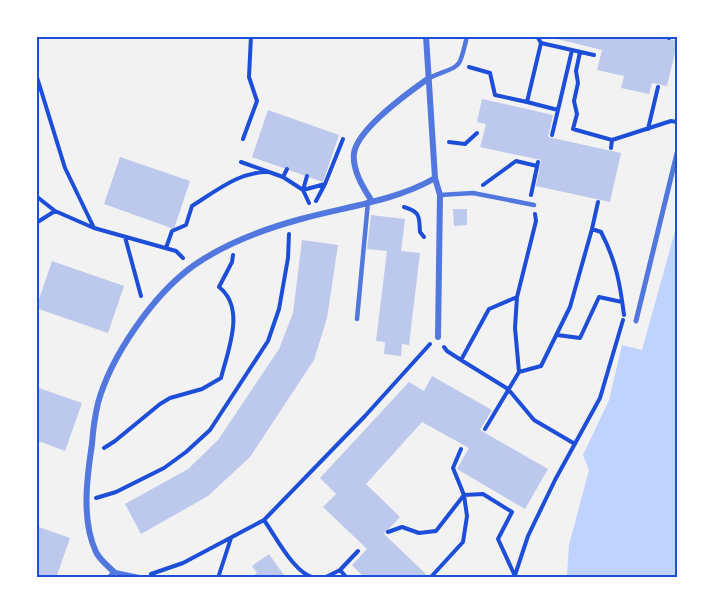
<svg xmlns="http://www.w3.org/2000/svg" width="713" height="614" font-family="Quicksand,sans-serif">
<rect width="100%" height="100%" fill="#f2f2f2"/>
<path fill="#bfd3fe" d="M677 224V578H564L567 575 569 545 589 470 583 455 609 400 622 345 642 350Z"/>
<path fill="#bdc9ec" d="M545 36H656L677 41V44L667 86 652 83 649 94 621 88 624 76 597 70 602 50Z
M482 99 553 115 548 137 621 153 610 202 536 186 541 160 480 147 486 124 477 122Z
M268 110 339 135 323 182 252 157Z
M120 157 190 181 174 229 104 204Z
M453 209H467V225L454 226Z
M371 215 405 219 401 251 420 253 409 345 402 344 401 356 384 354 385 342 376 341 387 251 367 249Z
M302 240 338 245 327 318 314 360 250 457 208 496 141 534 125 504 188 469 218 440 279 349 293 313Z
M52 261 124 286 108 333 36 308Z
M432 376 492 410 480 430 548 469 525 509 457 469 469 448 422 422 366 484 400 517 384 534 426 574 422 578H365L352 565 367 549 323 507 336 494 320 478 409 382 424 391Z
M36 387 82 403 65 451 36 440Z
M36 526 70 538 56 578H36Z
M269 554 286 578H250L257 573 252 566Z"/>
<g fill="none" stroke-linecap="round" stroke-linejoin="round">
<path stroke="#1d4ed8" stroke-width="4" d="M537 36 541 43 527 102 558 110 552 135
M669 38 670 36
M541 43 594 55
M580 52 576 71 578 83 574 101 577 114 573 129 612 140
M469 67 490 73 495 95 527 102
M36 74 65 168 94 228
M558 110 572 50
M648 129 658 87
M243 139 257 101 249 77 251 36
M449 142 465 144 477 133
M611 148 612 140 671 121 677 122
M241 162 283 177
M287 169 283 177 303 190 325 184
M307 176 303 190 309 203
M483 185 516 161 537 166
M531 195 538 162
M36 196 55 211 94 228 176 251 183 258
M316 201 325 184 343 139
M404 207C421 212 419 217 420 232L424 237
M36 223 55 211
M592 229 598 202
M125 237 141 296
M166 248 172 231 186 225 192 206C216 191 240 171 269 172
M557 335 580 338 599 297 622 302
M444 347 447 351 461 360 489 309 517 297
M461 360 508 389 534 420 575 444
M519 372 541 366 570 307 592 229 601 232C616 261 620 283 624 315
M485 429 519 372 515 328 517 297 536 221 535 214
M104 448 115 441 160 404 170 398 202 389 221 378C228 350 246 308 219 287L232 262 233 255
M96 498 116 492 164 468 186 452 210 430 268 341 279 309 288 258 289 234
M264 520C276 537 295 575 315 578
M388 532 402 527 419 533 436 531 464 495 483 494 512 512 498 539 515 576
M340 570 347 578
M151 574 183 563 264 520 365 416 430 344
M218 578 231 538
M324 578 340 570 358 551
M430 578 463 542 467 516 464 495 453 468 461 449
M514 578 528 536 555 480 600 398 623 320"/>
<path stroke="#5277de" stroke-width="4.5" d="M429 78C461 64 459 72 467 36
M440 195 473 193 534 205
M357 319 368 202
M108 578 114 572 143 578"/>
<path stroke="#5277de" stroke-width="5" d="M636 321 677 153"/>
<path stroke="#5277de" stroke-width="6" d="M426 36 435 178 440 195 438 337
M371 200C363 187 352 170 354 153 358 128 409 92 429 78
M114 572C108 566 99 559 96 552 81 520 87 477 92 444 93 430 95 416 98 403 111 356 153 295 193 266 224 244 264 229 301 219 344 207 396 201 435 178"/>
</g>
<rect width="713" height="614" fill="none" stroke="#ffffff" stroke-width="75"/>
<rect x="38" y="38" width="638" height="538" fill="none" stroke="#1d4ed8" stroke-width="2"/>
</svg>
